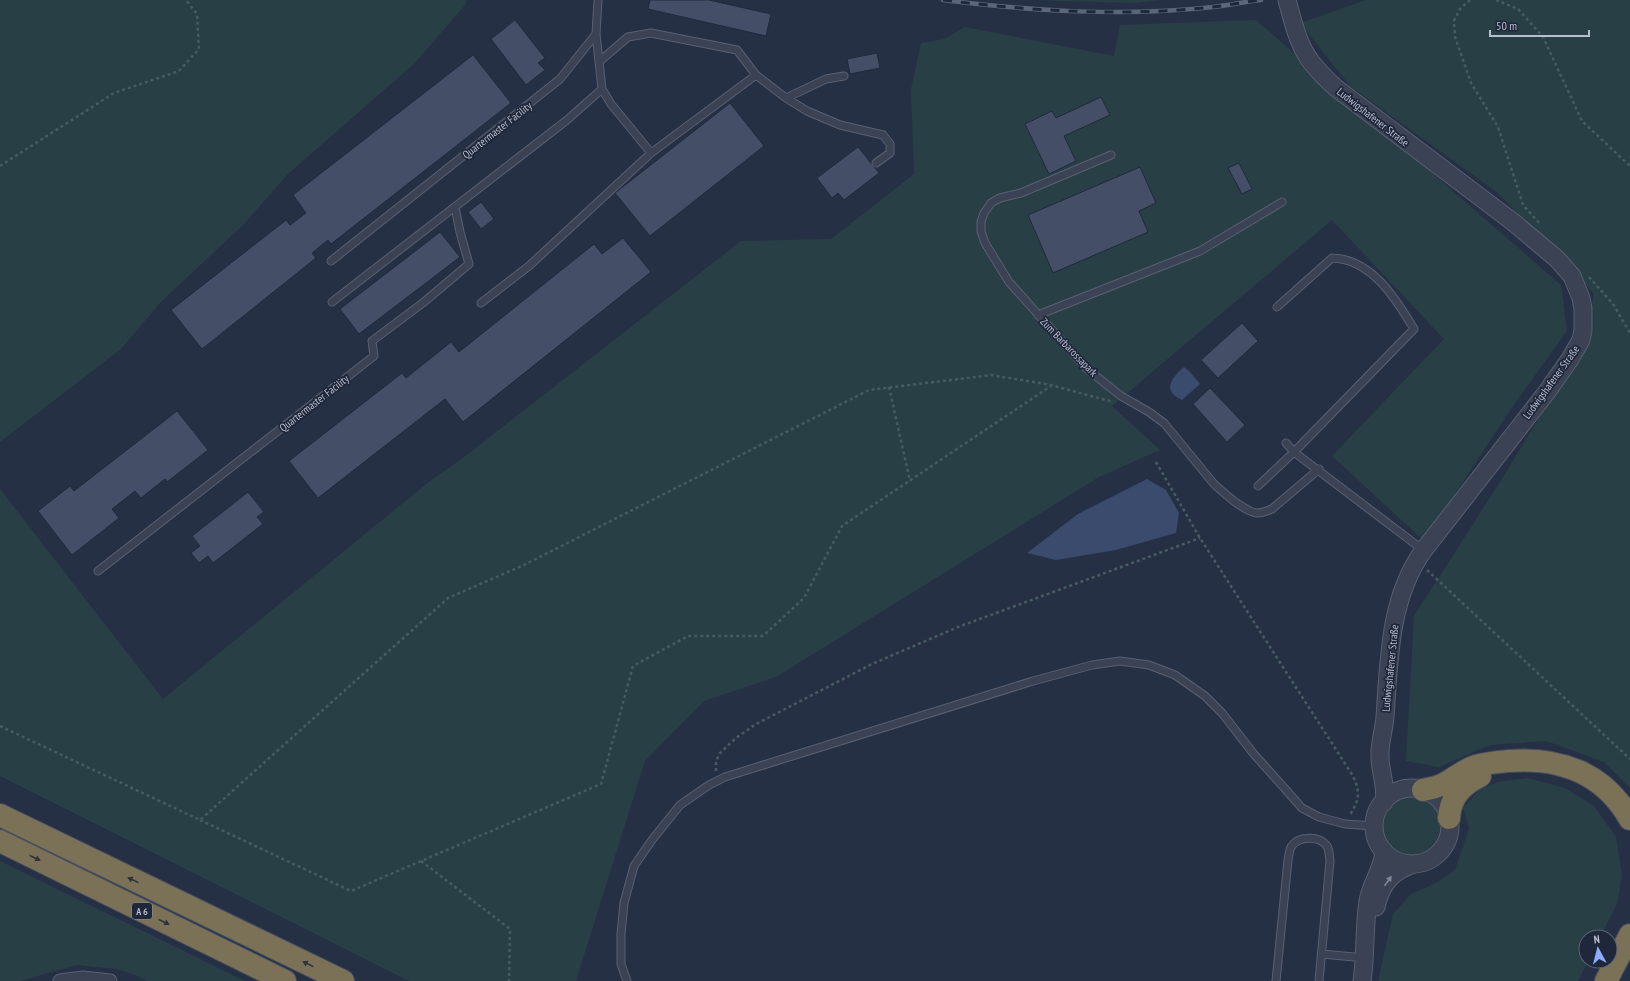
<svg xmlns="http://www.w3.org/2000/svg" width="1630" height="981" font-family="'PT Sans Narrow',sans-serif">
<rect width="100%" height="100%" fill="#263045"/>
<path fill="#283f46" d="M0 0H467L465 5 415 63 288 174 244 224 161 302 121 349 0 442Z
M1033 0H1162L1133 3Z
M1366 0H1630V788L1604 762 1546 741 1490 745 1439 767 1406 761 1414 616 1500 482 1585 343 1594 294 1498 193 1350 86 1300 23Z
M1256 20 1561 285 1567 331 1513 406 1424 541 1332 456 1444 339 1332 220 1112 406 1160 450 1099 477 776 677 704 701 645 761 576 981H409L0 776V489L163 699 430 481 464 457 741 241 831 239 914 174 911 89 921 43 944 39 965 27 1114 56 1120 25Z
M1527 778 1565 788 1594 806 1616 837 1622 875 1617 904 1600 937H1586V961H1588L1578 981H1378L1393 914 1411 894 1436 883 1455 870 1469 828 1463 808 1479 790 1497 782Z
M1382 826a31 31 0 1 1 62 0a31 31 0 1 1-62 0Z
M0 861 245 981H147L138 976 117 969 77 965 20 981H0Z"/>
<path fill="#3a4b6e" d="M1184 367 1190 372 1200 384 1182 400C1161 391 1172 377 1184 367Z
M1147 479 1166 490 1179 513 1176 533 1116 550 1056 560 1027 553 1078 514Z"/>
<path fill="#444f67" stroke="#21293c" d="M650 0H709L771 14 766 36 648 9Z
M515 20 545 58 538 63 545 70 526 85 491 39Z
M877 53 880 68 850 74 847 59Z
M473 55 511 103 331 244 328 240 312 253 316 258 202 349 171 310 286 220 290 225 306 213 293 195Z
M1101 97 1110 115 1064 136 1076 161 1049 174 1025 124 1052 111 1056 118Z
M730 103 764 146 650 236 615 193Z
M858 147 879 173 844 200 838 193 832 198 817 178Z
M1239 163 1252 189 1242 194 1228 168Z
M1140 167 1156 203 1139 211 1148 232 1053 273 1028 215Z
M481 202 494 219 481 229 468 212Z
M440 232 460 257 359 334 340 309Z
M623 238 651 272 463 422 445 399 318 498 289 461 402 373 406 378 451 342 459 352 594 244 602 254Z
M1242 323 1258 341 1218 378 1201 360Z
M1210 388 1245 425 1227 442 1193 404Z
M177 411 208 450 167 482 165 479 141 498 135 491 112 509 119 518 72 555 38 511 70 486 74 491Z
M248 492 264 512 257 517 263 524 213 563 208 556 199 563 191 553 200 546 192 536Z"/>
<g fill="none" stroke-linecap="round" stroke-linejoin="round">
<g stroke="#596072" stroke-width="9">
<path id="service" d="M596 34 602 89 611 104 651 153
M600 61 628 37 651 33 737 50 756 75 786 98 826 79 844 76
M786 98 807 111 840 125 883 135 890 144V153L876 163
M1111 155 1021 193 1000 198 991 203 984 213 981 222V231L985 243 1009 282 1087 369 1121 396 1149 412 1164 423 1214 484C1224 493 1243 511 1257 513 1263 513 1267 511 1272 509L1319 469
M331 261 560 79 596 34 598 0
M332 302 567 120 602 89
M481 303 529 266 651 153 756 75
M1038 315 1200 251 1282 202
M1286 443 1294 452 1423 550
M1258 486 1294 452 1414 329C1396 299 1372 259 1332 258L1277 307
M98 571 374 356 372 341 424 302 469 264 460 232 455 207
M1322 954 1365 958
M627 981 621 964V934L624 903 634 866 652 840 680 805 709 785 725 777 741 772 1033 681 1092 665 1120 661 1149 665 1175 675 1205 696 1222 713 1253 753 1302 808 1319 817 1345 824 1375 826
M1276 981 1288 860C1289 856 1289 851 1291 847 1298 836 1319 835 1327 846 1330 851 1329 856 1330 861L1319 981"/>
</g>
<g stroke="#596072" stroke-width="15">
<path id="minor" d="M60 981 83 978 110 981"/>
</g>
<g stroke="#596072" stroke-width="19">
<path id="tertiary" d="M1287 0C1293 21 1298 46 1312 63 1319 72 1327 80 1336 88L1513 222 1557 259 1572 276 1581 298 1583 309V330L1581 340 1570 359 1546 393 1423 551C1389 599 1389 661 1385 717 1384 730 1379 745 1380 757 1380 772 1387 786 1384 802
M1374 826a38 38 0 1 1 76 0a38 38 0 1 1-76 0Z
M1376 907C1381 884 1392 871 1414 864
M1362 981C1366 954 1364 927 1368 901 1371 883 1383 869 1384 851"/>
</g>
<g stroke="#454d5f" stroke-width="24">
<path id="motorway" d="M1423 790C1430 789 1437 787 1444 784 1455 778 1464 770 1476 766 1486 763 1498 762 1509 761 1560 757 1604 773 1630 819
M0 815 343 981
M1449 818C1450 797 1462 785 1480 776
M0 841 285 981
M1606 981 1630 935"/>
</g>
<path stroke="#465c62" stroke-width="2.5" stroke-dasharray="3 3" stroke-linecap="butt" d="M1470 0 1460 9 1454 21 1455 37 1471 83 1498 127 1523 205 1541 225
M1496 0 1518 9 1543 37 1582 121 1630 166
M0 166 114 93 179 71 199 49 197 14 186 0
M1589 277 1613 304 1630 333
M889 387 910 481
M1156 462 1200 538 1353 776C1361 794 1359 799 1350 815
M1427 570 1630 759
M0 726 200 820 448 598 524 565 869 390 991 375 1051 385 1113 402
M716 771V761L720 753 736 738 756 724 872 664 958 627 1200 538
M200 820 351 891 601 784 633 666 688 636H763L804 598 842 526 1051 386
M421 861 510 929 509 981"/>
<use href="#service" stroke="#3a4254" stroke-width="7"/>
<use href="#minor" stroke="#3a4254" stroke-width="13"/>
<use href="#tertiary" stroke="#3a4254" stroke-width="17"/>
<use href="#motorway" stroke="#7b7157" stroke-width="22"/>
<g stroke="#5c667b" stroke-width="4.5">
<path id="rail" d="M943 0C1032 11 1123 17 1213 7 1229 5 1245 2 1261 0"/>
</g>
<use href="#rail" stroke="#1f273a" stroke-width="3" stroke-dasharray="9" stroke-linecap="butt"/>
</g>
<defs><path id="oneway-solid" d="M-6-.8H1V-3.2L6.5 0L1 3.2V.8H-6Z"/></defs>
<g fill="#2d323e">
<use href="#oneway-solid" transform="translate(35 858) rotate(26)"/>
<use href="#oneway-solid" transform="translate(133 880) rotate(-154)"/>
<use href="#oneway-solid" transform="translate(164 922) rotate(26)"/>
<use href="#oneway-solid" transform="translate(308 964) rotate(-154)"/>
</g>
<use fill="#7f8697" href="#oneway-solid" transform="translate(1388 881) rotate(-54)"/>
<g text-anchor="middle" stroke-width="3.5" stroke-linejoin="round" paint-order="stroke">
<rect fill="#1f273a" stroke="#8a91a2" stroke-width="1" x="132" y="903" width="20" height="16" rx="3"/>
<g font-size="10" font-weight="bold" fill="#b8bece">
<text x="142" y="915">A 6</text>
</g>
<g font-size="11" fill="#b8bece" stroke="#1f273a">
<text transform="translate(1373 117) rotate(38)" y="4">Ludwigshafener Straße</text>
<text transform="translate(497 130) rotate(-38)" y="4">Quartermaster Facility</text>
<text transform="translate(1069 347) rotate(46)" y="4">Zum Barbarossapark</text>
<text transform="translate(1551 382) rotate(-54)" y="4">Ludwigshafener Straße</text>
<text transform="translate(314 403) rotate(-38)" y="4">Quartermaster Facility</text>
<text transform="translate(1390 668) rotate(-84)" y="4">Ludwigshafener Straße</text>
</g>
</g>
<g transform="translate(1598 949) rotate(353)"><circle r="19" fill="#1f273a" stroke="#5c6375"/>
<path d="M0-3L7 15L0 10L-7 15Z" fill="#8dacfe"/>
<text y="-6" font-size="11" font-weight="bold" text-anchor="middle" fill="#b8bece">N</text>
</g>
<path d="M1490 30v6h99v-6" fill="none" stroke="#b8bece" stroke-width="2"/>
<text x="1496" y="30" font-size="12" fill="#b8bece" stroke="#1f273a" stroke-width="3" paint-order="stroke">50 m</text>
</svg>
